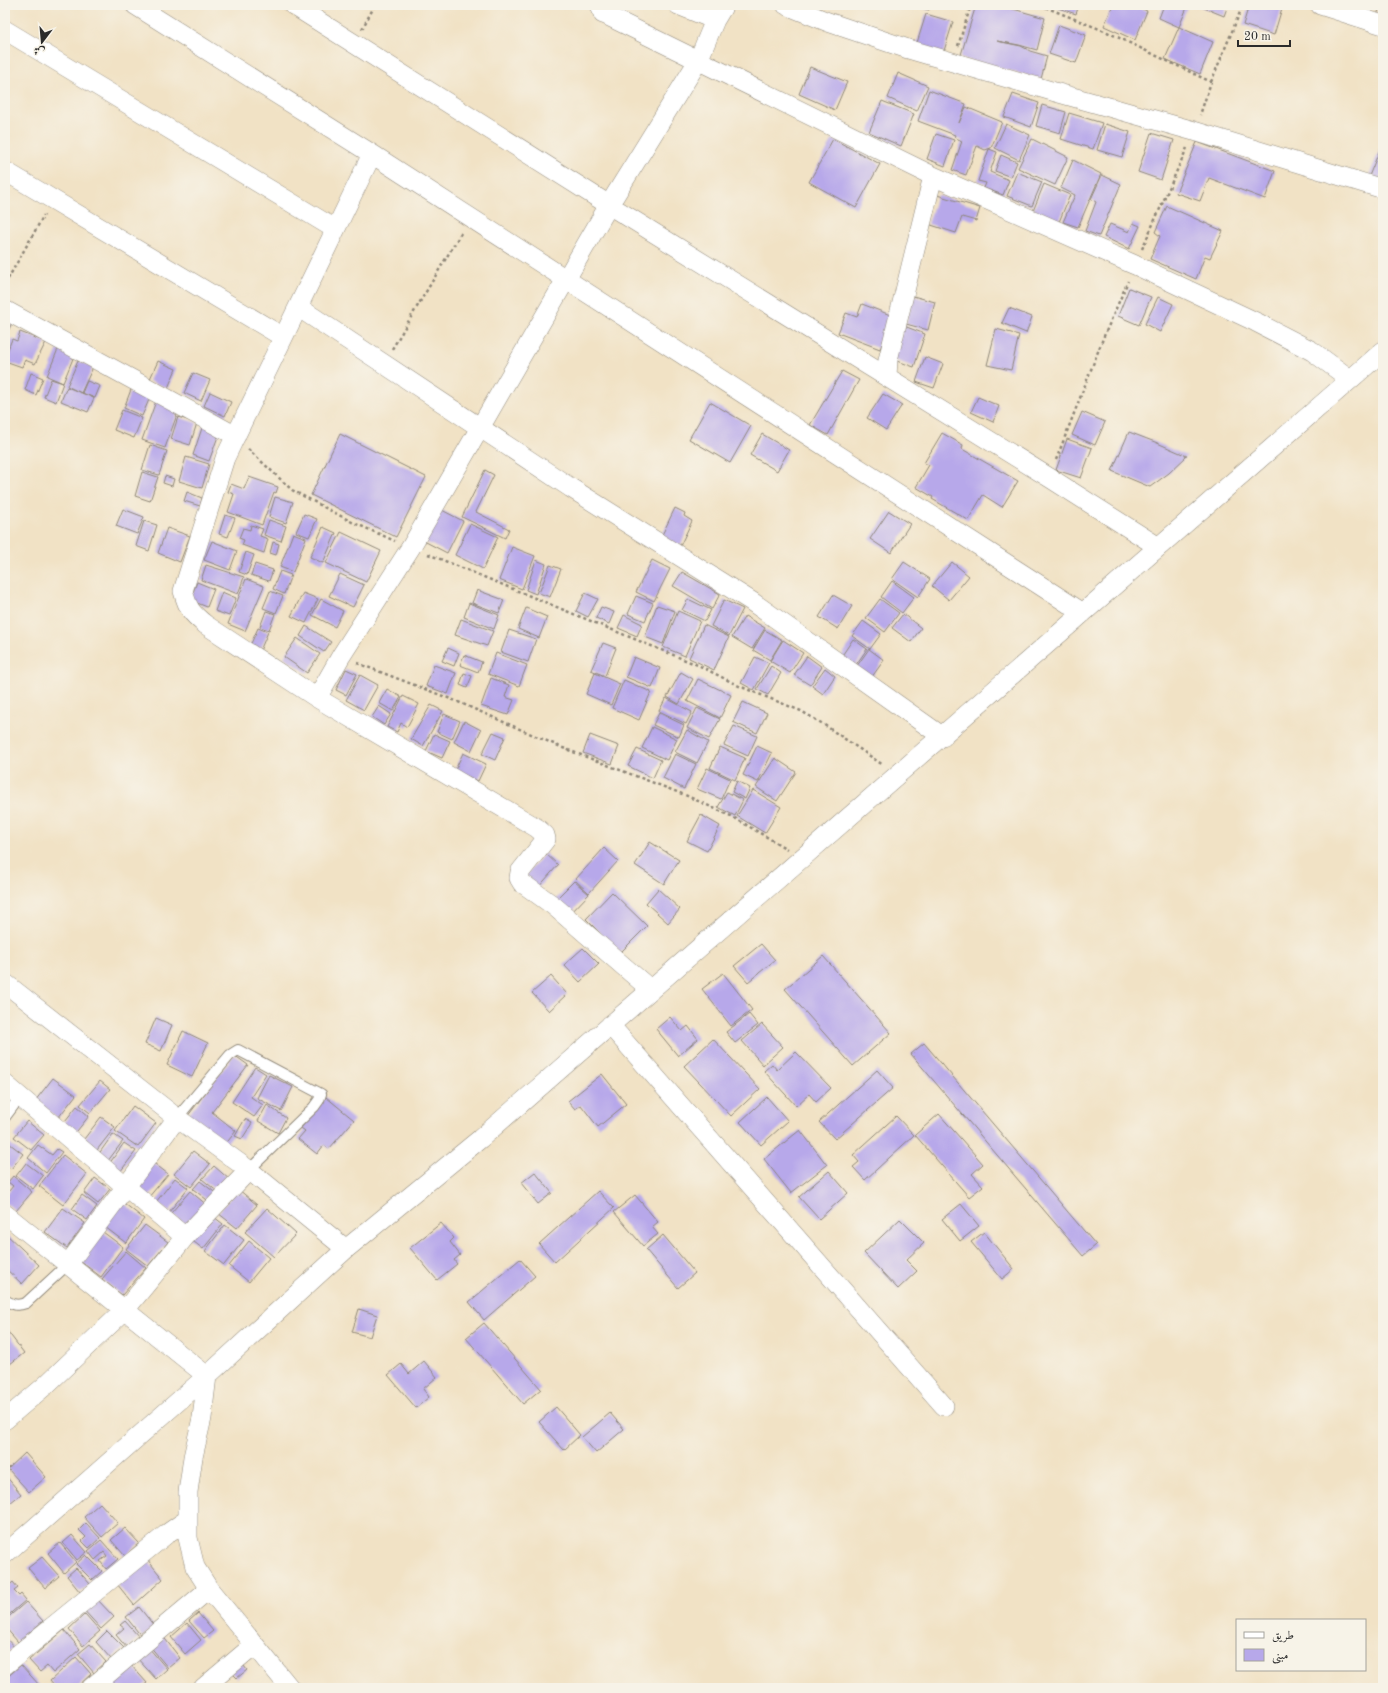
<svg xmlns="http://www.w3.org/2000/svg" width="1388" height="1693" font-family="'Old Standard TT',Amiri,serif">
<rect width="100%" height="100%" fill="#f7f3e8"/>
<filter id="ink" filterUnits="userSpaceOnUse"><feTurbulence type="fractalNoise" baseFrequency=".025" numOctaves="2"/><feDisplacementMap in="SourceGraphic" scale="8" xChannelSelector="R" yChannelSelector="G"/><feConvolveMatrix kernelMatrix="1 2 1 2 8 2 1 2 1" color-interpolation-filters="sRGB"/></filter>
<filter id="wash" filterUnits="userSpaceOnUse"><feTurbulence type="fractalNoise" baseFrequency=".012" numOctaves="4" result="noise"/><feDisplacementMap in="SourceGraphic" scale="16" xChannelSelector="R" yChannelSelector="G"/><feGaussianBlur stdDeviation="0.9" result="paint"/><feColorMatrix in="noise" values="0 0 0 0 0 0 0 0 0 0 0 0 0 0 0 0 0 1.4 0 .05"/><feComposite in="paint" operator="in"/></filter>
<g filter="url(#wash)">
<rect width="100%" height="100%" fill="#f1e2c5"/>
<g id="blocks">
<path fill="#b7a8ea" d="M913 5H930L929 10Z
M976 5H999L1045 18 1037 50 1019 45 997 41 1021 46 1030 51 1047 56 1041 79 960 58Z
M1059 5H1079L1076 14 1058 8Z
M1113 5H1134L1147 11 1135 40 1104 26Z
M1164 5H1188L1179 27 1159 18Z
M1197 5H1228L1224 16Z
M1249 5H1273L1282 8 1274 35 1243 25Z
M1354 5H1370L1367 13 1353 7Z
M1381 5H1383V17L1377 15Z
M926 14 953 22 943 54 916 46Z
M1059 25 1086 35 1076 63 1049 54Z
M1179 27 1213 42 1200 74 1165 59Z
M810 67 847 82 835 110 799 94Z
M898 73 928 86 917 111 888 98Z
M929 90 966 104 959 123 966 107 1002 122 991 148 985 150 977 146 966 175 952 170 962 141 954 137 955 135 918 121Z
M1013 94 1039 103 1031 127 1004 117Z
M882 101 914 114 901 146 869 132Z
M1042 105 1066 112 1060 133 1036 126Z
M1069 113 1102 123 1093 149 1061 139Z
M1006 124 1030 135 1019 160 995 148Z
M1105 124 1130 132 1122 157 1097 150Z
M1151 133 1174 140 1161 180 1138 172Z
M936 134 954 140 945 166 927 159Z
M833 139 880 164 856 208 809 182Z
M1032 139 1068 157 1055 185 1018 168Z
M1197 142 1275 171 1265 199 1209 178 1200 201 1176 193Z
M1383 142V171L1379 180 1369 176Z
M989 149 997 152 990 172 1009 180 1003 195 984 188 986 183 978 181Z
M1001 155 1017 162 1011 177 995 171Z
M1073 160 1101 174 1078 227 1063 222 1075 195 1061 188Z
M1017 172 1042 182 1032 206 1007 196Z
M1102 175 1121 184 1099 236 1085 231 1096 202 1091 199Z
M1044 184 1070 195 1059 222 1033 211Z
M937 195 980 208 976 221 962 217 956 233 928 224Z
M1167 206 1223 231 1210 258 1205 256 1196 279 1150 259 1160 236 1155 232Z
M1133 223 1140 226 1129 249 1104 237 1110 224 1129 232Z
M1129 288 1151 297 1139 325 1118 316Z
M913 296 935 302 928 330 906 324Z
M1158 297 1173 304 1160 332 1145 324Z
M862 304 893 316 880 349 838 333 846 313 857 317Z
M1009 308 1032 317 1026 333 1002 323Z
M5 320 12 323 5 337Z
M904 326 925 334 914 367 892 359Z
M996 329 1019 335 1011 370 987 365Z
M20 332 46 342 35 364 25 360 22 367 5 361V352H7L12 339 17 341Z
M58 349 74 356 63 383 47 376Z
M925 357 943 364 934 388 916 382Z
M78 361 93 367 81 393 67 386Z
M158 361 176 369 168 388 149 381Z
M842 371 859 380 828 435 810 425Z
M31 373 43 378 36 395 25 390Z
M193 373 210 380 201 401 184 393Z
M51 379 63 383 56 402 44 397Z
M87 381 100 386 95 398 82 393Z
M67 387 94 398 88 412 61 401Z
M132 387 151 395 142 416 124 408Z
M210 392 231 402 225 416 204 406Z
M883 394 902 405 886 430 867 418Z
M978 397 999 406 993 422 971 412Z
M156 401 179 409 165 448 142 440Z
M710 402 751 426 730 463 689 439Z
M122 410 142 418 134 438 114 430Z
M1082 412 1105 422 1095 445 1072 435Z
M178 417 197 423 190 445 171 439Z
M203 425 220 431 209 461 193 455Z
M1129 432 1155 442 1187 456 1169 473 1150 487 1112 471Z
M942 433 963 445 962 449 1018 481 1002 507 983 495 968 520 932 499 933 497 916 487 929 465 924 463Z
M340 434 426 477 396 537 311 495Z
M762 434 789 450 777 471 750 455Z
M1067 439 1092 448 1081 478 1056 470Z
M150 445 167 451 159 475 142 470Z
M186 457 209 464 202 488 179 481Z
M485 470 494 475 476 512 509 529 505 538 462 517Z
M142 472 158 477 150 501 135 496Z
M165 476 174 479 172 486 163 483Z
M249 477 278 487 276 493 274 492 262 525 228 512 234 494 228 492 231 484 244 489Z
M187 492 202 498 200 506 184 501Z
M275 497 293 502 286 523 269 517Z
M675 508 685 513 684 516 692 521 680 546 661 537Z
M123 509 144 517 137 534 116 526Z
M440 509 463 521 447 553 424 541Z
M889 511 910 524 891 553 870 539Z
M304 514 317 519 309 537 296 532Z
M225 515 235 518 228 537 219 534Z
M269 520 286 526 281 541 264 535Z
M144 521 157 525 149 551 136 546Z
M470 524 498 537 483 569 455 555Z
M251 525 263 529 260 536 268 539 264 553 242 545 244 540 239 538 243 528 250 530Z
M323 527 336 533 323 563 310 557Z
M167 528 190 536 180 562 158 553Z
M341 532 381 551 366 582 326 563Z
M293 533 306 538 293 572 280 567Z
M212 541 237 551 230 570 204 560Z
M273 542 279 544 276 555 270 553Z
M512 547 535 556 522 589 499 580Z
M246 552 254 555 247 575 239 572Z
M536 560 546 564 536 594 526 590Z
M652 560 670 569 654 601 636 592Z
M904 562 930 579 918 597 892 579Z
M952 562 969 576 949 600 932 586Z
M255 564 273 570 269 581 251 575Z
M206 565 244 577 238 594 201 580Z
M550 565 561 569 550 597 539 593Z
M280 571 291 575 284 594 273 589Z
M682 572 720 594 712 609 673 586Z
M340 574 364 585 353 607 329 596Z
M246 579 264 586 245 631 228 624Z
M892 581 914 597 902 613 881 597Z
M197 582 214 589 207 607 190 600Z
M477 590 504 600 499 613 472 603Z
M270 591 283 596 276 613 263 608Z
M222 592 236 598 229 616 215 611Z
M303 593 318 599 306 623 291 616Z
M585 593 598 599 588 617 576 611Z
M833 595 852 606 838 629 819 617Z
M636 596 653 603 645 621 628 614Z
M321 599 343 611 335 627 312 615Z
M688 599 711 610 705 621 682 610Z
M880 599 899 613 885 632 866 618Z
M724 600 743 609 729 636 711 626Z
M469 603 499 615 494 629 464 617Z
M657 605 675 611 663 644 645 637Z
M601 607 614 612 609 624 596 618Z
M526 608 547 617 539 638 518 629Z
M266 611 275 614 269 630 260 627Z
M678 611 700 621 685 656 663 647Z
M903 614 921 628 911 642 892 628Z
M624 615 642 624 637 636 618 628Z
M745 616 765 628 752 649 732 637Z
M461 619 493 631 487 646 455 635Z
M863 621 881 634 870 649 852 636Z
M704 625 729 637 714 670 689 658Z
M306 626 331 642 324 652 300 636Z
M258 628 268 632 259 653 249 648Z
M509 630 536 639 528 662 501 652Z
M765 630 782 640 770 660 753 650Z
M297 638 320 654 307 673 284 657Z
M853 639 867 649 853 669 839 660Z
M783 640 803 653 790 673 770 661Z
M603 643 616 648 605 676 591 670Z
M448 648 459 653 454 666 442 661Z
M869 649 884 660 869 681 854 670Z
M496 653 527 665 519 686 488 674Z
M464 655 482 662 478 672 460 665Z
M807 656 822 667 810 685 794 675Z
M634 657 660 668 652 688 626 677Z
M755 657 769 663 754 690 741 683Z
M434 665 456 673 448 694 426 686Z
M771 666 781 673 768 695 757 689Z
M825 668 835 676 823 694 812 686Z
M346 669 357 674 346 695 336 690Z
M681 672 693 679 679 704 667 697Z
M464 673 472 676 467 688 460 685Z
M595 673 620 684 611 705 586 694Z
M360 675 378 685 364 710 346 700Z
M491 678 509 685 505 697 514 700 508 715 481 706Z
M698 679 731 695 720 718 687 701Z
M624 680 651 692 639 720 612 708Z
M387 689 401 697 393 711 379 703Z
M403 696 419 704 407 727 401 723 397 732 387 727Z
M666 698 692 712 686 724 659 711Z
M743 702 767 713 757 733 733 722Z
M431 705 443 711 423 746 411 739Z
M379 706 391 714 384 725 372 717Z
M697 708 720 719 709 739 687 728Z
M659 713 684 725 679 737 653 725Z
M444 714 460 721 452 739 437 732Z
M464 721 481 730 471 751 454 742Z
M734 726 757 736 748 756 724 745Z
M652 727 677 739 667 760 642 748Z
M687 730 708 742 697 763 675 752Z
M493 732 505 737 495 760 482 754Z
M434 734 450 741 442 758 426 751Z
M590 735 619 746 612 764 583 753Z
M757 746 772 753 758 782 743 775Z
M720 747 745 758 735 780 710 768Z
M637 749 661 760 653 778 628 766Z
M463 753 486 764 478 781 455 770Z
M675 754 696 764 684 789 663 778Z
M775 758 796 772 777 801 756 787Z
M707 768 730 779 721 799 697 789Z
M737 781 750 788 745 799 732 792Z
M753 790 781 807 765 833 737 816Z
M727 792 743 800 735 816 718 807Z
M701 815 720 826 707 851 687 841Z
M650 842 679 860 664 884 635 865Z
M604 848 618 861 589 893 575 880Z
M545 853 558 865 537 889 524 878Z
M574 881 589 894 569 915 554 901Z
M658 889 680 909 668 923 646 903Z
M612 892 647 926 620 953 586 919Z
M761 944 775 960 748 982 734 966Z
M583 948 599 964 580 982 564 965Z
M823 956 891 1033 853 1066 785 989Z
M723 973 752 1010 731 1026 702 989Z
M551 976 567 994 549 1011 532 993Z
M749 1014 758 1025 735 1043 726 1032Z
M670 1017 682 1031 688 1026 698 1039 678 1056 656 1029Z
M156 1018 172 1025 161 1051 145 1044Z
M762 1024 783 1047 763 1065 742 1041Z
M183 1031 208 1043 192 1077 167 1065Z
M713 1039 760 1089 731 1116 684 1066Z
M924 1043 1096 1245 1083 1256 911 1054Z
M796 1052 831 1088 816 1102 809 1094 796 1106 764 1071 772 1064 777 1070Z
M234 1055 248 1065 212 1112 236 1131 224 1146 187 1117Z
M255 1067 266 1074 251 1097 263 1105 254 1117 232 1102Z
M877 1070 893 1088 835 1139 819 1122Z
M602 1074 626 1104 598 1127 581 1105 575 1109 568 1101Z
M269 1075 293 1087 281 1111 257 1098Z
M53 1078 76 1095 58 1118 35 1101Z
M100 1081 110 1089 90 1113 80 1105Z
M326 1097 354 1120 329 1149 324 1145 317 1154 298 1139 305 1131 301 1128Z
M767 1097 788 1121 761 1145 740 1122Z
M267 1105 286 1118 278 1133 258 1121Z
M77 1106 89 1116 73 1136 61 1126Z
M133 1106 156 1123 138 1147 115 1131Z
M939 1114 983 1164 972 1174 983 1186 969 1197 915 1135Z
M896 1116 914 1135 865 1180 853 1167 859 1162 853 1155Z
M101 1117 115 1127 97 1150 84 1139Z
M245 1119 252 1123 242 1139 235 1136Z
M27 1121 44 1135 31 1150 14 1137Z
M800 1130 827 1165 791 1193 764 1159Z
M113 1134 123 1141 107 1162 98 1155Z
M5 1140 23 1154 11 1169 5 1164Z
M124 1143 136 1151 120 1172 109 1164Z
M38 1145 52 1155 57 1149 62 1152 46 1173 28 1158Z
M193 1151 210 1164 191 1187 174 1174Z
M63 1155 87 1174 63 1205 39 1186Z
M150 1160 168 1174 148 1198 130 1185Z
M26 1163 43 1176 33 1189 16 1176Z
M214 1166 230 1180 219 1193 202 1179Z
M829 1171 848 1193 819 1219 799 1197Z
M535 1172 552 1193 538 1204 521 1183Z
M13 1176 32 1192 16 1211 5 1202V1196L13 1186 8 1182Z
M95 1178 110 1189 98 1204 84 1193Z
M175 1178 188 1188 169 1212 156 1202Z
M200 1181 218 1195 211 1203 193 1189Z
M238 1189 257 1205 237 1228 218 1213Z
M190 1191 208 1206 189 1228 171 1213Z
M598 1191 614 1208 555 1262 539 1244Z
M82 1195 97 1206 87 1220 72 1209Z
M635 1195 658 1222 652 1227 658 1234 643 1246 614 1212Z
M120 1200 144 1219 126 1243 101 1224Z
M961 1204 979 1226 960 1241 942 1219Z
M63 1208 85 1223 67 1248 45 1232Z
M267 1208 296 1234 274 1257 245 1232Z
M209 1213 223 1224 203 1249 189 1238Z
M900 1219 924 1243 906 1260 917 1271 898 1289 864 1253Z
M441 1223 454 1238 450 1242 460 1255 454 1260 457 1264 437 1280 410 1248Z
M145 1225 168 1242 148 1266 126 1249Z
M225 1225 244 1240 224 1265 205 1251Z
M99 1229 123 1247 101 1277 76 1258Z
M984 1232 1014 1269 1002 1279 971 1242Z
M5 1233 39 1265 22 1284 5 1268Z
M663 1235 695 1273 678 1288 646 1250Z
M249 1241 269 1258 249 1282 229 1266Z
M126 1251 146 1268 122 1295 102 1279Z
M520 1259 535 1276 484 1320 469 1302Z
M359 1309 377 1315 370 1337 352 1332Z
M484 1323 541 1389 523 1404 466 1338Z
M5 1328 24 1353 5 1368Z
M424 1361 437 1377 423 1389 429 1397 416 1408 388 1375 401 1364 409 1374Z
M556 1407 580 1435 564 1450 539 1422Z
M610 1413 624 1429 596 1453 582 1437Z
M25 1453 46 1477 29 1492 8 1469Z
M5 1475 21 1494 5 1507Z
M100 1503 118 1523 102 1537 84 1517Z
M86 1523 100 1538 89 1548 82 1541 86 1537 79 1530Z
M125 1528 139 1543 125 1556 111 1540Z
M72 1535 87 1552 77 1560 63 1543Z
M101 1540 118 1559 106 1569 100 1561 107 1556 104 1552 95 1560 88 1551Z
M60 1543 76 1562 64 1573 48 1553Z
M86 1555 102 1571 92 1580 76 1564Z
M42 1557 59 1576 45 1588 28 1568Z
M147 1559 163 1579 134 1605 117 1584Z
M76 1568 90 1584 80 1592 67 1576Z
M13 1582 18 1588 14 1591 19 1596 21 1594 26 1600 5 1618V1589Z
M95 1597 114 1617 101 1629 82 1608Z
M26 1602 43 1621 18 1642 5 1627V1620Z
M139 1607 155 1627 142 1637 126 1617Z
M198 1613 213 1631 204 1638 189 1621Z
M85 1614 100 1631 83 1646 69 1629Z
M125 1621 139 1637 127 1648 116 1635 124 1628 120 1625Z
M187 1623 201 1640 185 1654 171 1637Z
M64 1630 80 1649 53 1673 47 1666 40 1672 29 1660Z
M107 1631 124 1648 111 1659 96 1642Z
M162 1635 180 1658 168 1668 149 1645Z
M5 1637 14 1647 5 1654Z
M90 1644 106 1662 94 1673 78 1654Z
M148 1647 167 1669 156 1679 136 1657Z
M76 1657 91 1674 76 1688H56L50 1681Z
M241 1662 247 1670 237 1678 230 1671Z
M21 1665 40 1686 38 1688H5V1679Z
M131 1665 147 1683 141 1688H112L108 1684Z"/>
</g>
</g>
<g filter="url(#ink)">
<use href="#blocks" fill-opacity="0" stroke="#8e8678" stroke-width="1"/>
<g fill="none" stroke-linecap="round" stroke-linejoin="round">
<g stroke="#8e8678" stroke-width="12">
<path id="lane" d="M5 1117 20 1097
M177 1118 230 1055 238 1050 321 1094 319 1100 314 1107 249 1170
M5 1300C13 1305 17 1306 26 1303L68 1264"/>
</g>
<g stroke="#8e8678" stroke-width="20">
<path id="street" d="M135 5 372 154 1083 613
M293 5 609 205 1050 478 1157 546
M600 5 603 14 606 15 933 176 1135 265 1256 322 1312 351 1350 379
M678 5 715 20
M786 5 828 22 908 49 1055 92 1194 131 1383 189
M1320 5 1383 25
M5 30 335 229
M372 154 225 458 183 591C188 609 191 613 206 625L317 698 537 828 545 835 546 839 520 872 519 878 522 883 554 906 651 990
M5 171 283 337
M298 307 571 488 751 601 943 737
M5 310 236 436
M887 376 888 360 933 176
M317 698 341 656 411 547 609 205 698 61 715 20 724 5
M5 983 177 1118 249 1170 346 1249
M610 1025 944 1406
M5 1084 185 1237
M5 1214 207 1376 202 1418 193 1457 188 1492V1538L195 1567 209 1589 290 1688
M68 1264 177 1118
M5 1420 46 1385 125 1310 185 1237 249 1170
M5 1554 207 1376 346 1249 480 1139 1383 351
M5 1665 168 1533 188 1519
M91 1688 209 1589
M203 1688 254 1645"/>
</g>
<path stroke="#8e8678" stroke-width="2.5" stroke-dasharray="3 3" stroke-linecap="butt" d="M1040 5 1107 32 1211 82 1200 115
M362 29 375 5
M958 46 971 5
M1211 82 1243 5
M1142 249 1187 148
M5 284 44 215
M392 349 461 233
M248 449 292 490 352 522 395 541
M1056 460 1104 336 1128 281
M428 554 700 666 739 686 801 711 823 724 883 765
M357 663 456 701 563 748 685 795 733 817 787 849"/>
<use href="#lane" stroke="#fff" stroke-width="10"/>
<use href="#street" stroke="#fff" stroke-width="19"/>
</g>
</g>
<rect width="1388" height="1693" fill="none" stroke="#f7f3e8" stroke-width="20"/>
<rect x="1236" y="1619" width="130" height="52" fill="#f7f3e8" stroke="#a5a39c"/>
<rect x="1244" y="1632" width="20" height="6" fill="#ffffff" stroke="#a5a39c"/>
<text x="1272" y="1639" font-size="12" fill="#2b2b2b">طريق</text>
<rect x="1244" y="1649" width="20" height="12" fill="#b7a8ea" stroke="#a5a39c"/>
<text x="1272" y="1659" font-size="12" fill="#2b2b2b">مبنى</text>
<g transform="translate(42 42) rotate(196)" stroke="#f7f3e8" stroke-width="3" paint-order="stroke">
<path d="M0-3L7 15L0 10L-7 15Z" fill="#2b2b2b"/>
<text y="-6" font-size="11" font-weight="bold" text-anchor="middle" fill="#2b2b2b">ش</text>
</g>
<path d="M1238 40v6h52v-6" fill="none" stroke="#2b2b2b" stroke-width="2"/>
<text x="1244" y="40" font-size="12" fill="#2b2b2b" stroke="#f7f3e8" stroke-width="3" paint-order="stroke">20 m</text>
</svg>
